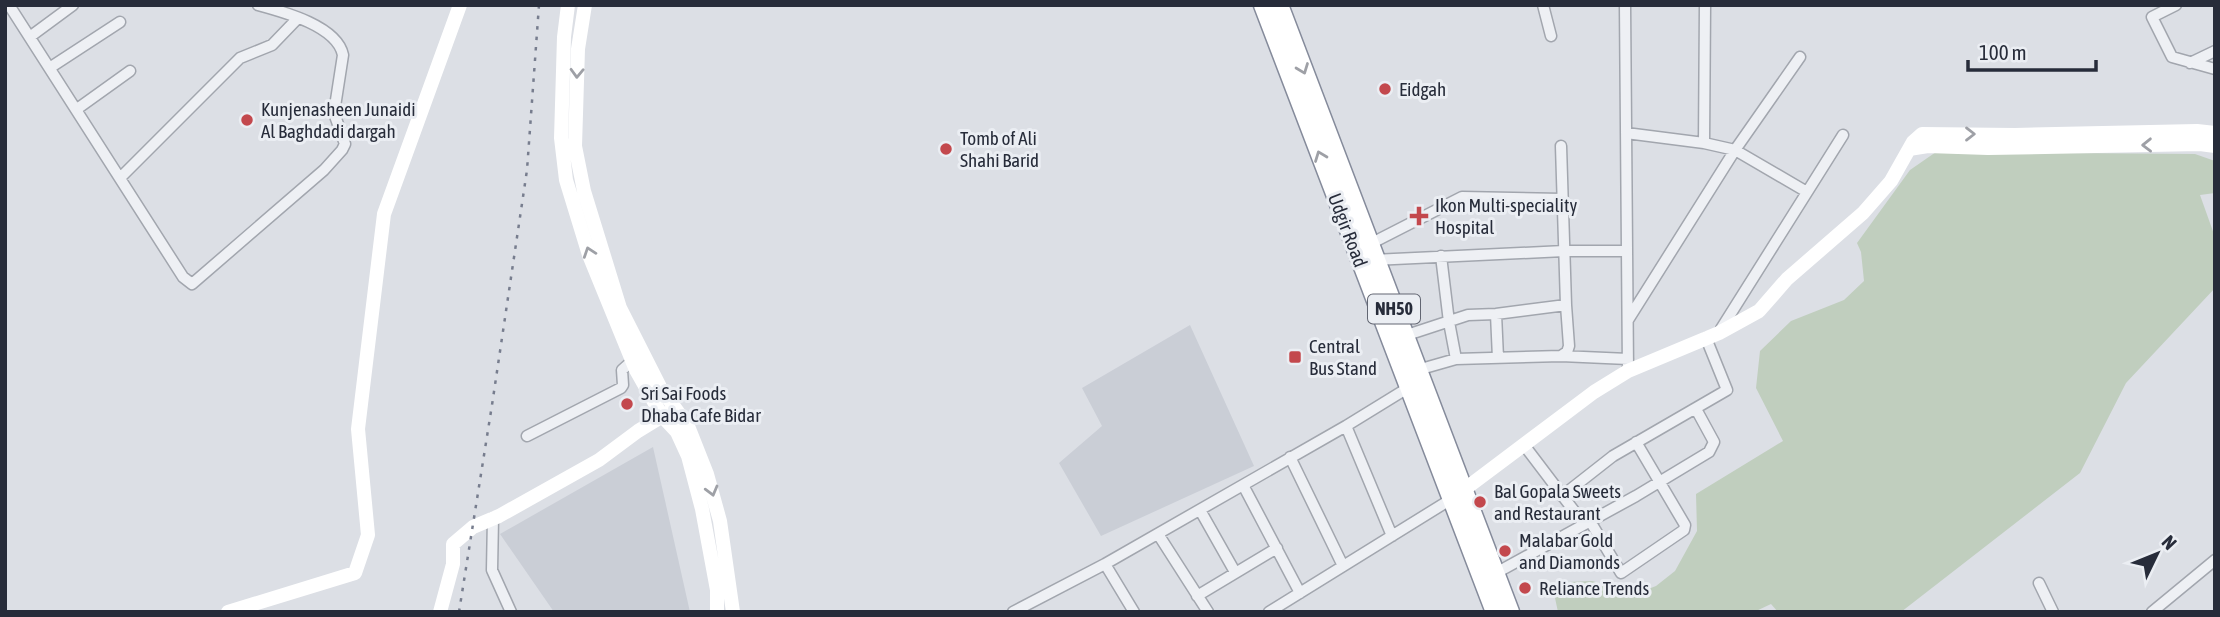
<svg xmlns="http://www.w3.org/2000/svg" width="2220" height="617" font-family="'Asap Condensed',sans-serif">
<rect width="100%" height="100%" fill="#dcdfe5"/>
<path fill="#caced6" d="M1190 325 1254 466 1101 536 1059 463 1102 426 1082 388Z
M653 447 690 612H554L500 534Z"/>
<path fill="#c0cebe" d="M1936 152 2195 154 2215 161V193L2200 195 2215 237V288L2126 383 2080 473 1901 612H1778L1771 604 1754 612H1558L1555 598 1568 582 1592 581 1638 593 1656 586 1675 571 1697 531 1696 494 1783 441 1756 388 1760 351 1791 321 1844 300 1864 281 1861 252 1857 243 1910 170Z"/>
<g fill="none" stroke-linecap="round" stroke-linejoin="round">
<g stroke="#a2a6ae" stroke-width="13">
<path id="street" d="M9 5 183 277 192 284 324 170 342 150 345 144 334 113 343 55C337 26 284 12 258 5
M1543 5 1551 36
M1625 5 1628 371
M2176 5 2152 17 2172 57 2215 69
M31 36 73 5
M2190 63 2215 51
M51 67 120 22
M77 109 130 71
M1626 133 1704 143 1705 5
M1704 143 1735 150 1807 192
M121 177 240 58 272 45 298 18
M1368 245 1462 197 1562 199
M1441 256 1449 322 1456 359
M1373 260 1564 251H1627
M1496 314 1498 358
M1628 320 1735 150 1800 57
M1721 329 1843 135
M1404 336 1468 315 1496 314 1566 305 1561 146
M1561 356 1567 352 1569 346 1566 305
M1414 371 1456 359 1561 356 1628 359
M1346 426 1392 536
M527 436 621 388 623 385 622 370 632 361
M1524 445 1584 524
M1290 457 1343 566
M1243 485 1300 593
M1562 496 1613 456 1727 390 1706 338
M1200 510 1235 572
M493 518 492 570 511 612
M1590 521 1621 573 1684 530 1685 525 1636 442
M1158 534 1208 612
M1105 564 1134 612
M1496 573 1636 496 1709 452 1714 442 1696 409
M2039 583 2053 612
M1197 596 1277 548
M1013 612 1105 564 1346 426 1411 386
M1269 612 1453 498
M2152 612 2215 560"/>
</g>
<g stroke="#858b9b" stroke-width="21">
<path id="highway" d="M1263 5 1495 612
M1279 5 1510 612"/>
</g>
<use href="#street" stroke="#eef0f4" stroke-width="10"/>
<path stroke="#fff" stroke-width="14" d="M568 5 564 37 561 138 566 180 589 255 636 370 662 416 677 432 688 456 702 509 717 590V612
M585 5 578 49 575 146 584 191 620 308 660 387 688 426 707 474 720 521 733 612
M1909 149 1928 146 1988 148 2200 144 2215 146
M1457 495 1594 392 1628 371 1719 333 1759 311 1787 279 1863 213 1891 181 1913 142 1922 134 2015 135 2197 131 2215 133
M228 612 355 573 368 535 358 429 384 214 460 5
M440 612 453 564V544L473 527 499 516 599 460 638 431 669 412"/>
<use href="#highway" stroke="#fff" stroke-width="18"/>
<path stroke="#777d8e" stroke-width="2.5" stroke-dasharray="3.5 7" stroke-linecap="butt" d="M459 612 492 405 527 170 539 5"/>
</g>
<defs><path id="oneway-chevron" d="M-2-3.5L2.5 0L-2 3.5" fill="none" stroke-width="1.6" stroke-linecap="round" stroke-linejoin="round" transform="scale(1.75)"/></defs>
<g stroke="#9ea0a6">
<use href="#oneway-chevron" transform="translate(1303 69) rotate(69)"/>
<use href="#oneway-chevron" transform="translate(577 73) rotate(92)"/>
<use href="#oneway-chevron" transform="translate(1970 134)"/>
<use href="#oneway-chevron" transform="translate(2147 145) rotate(179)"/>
<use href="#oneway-chevron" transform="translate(1320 156) rotate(-111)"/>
<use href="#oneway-chevron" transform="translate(589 252) rotate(-109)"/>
<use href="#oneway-chevron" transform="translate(712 491) rotate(75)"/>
</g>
<g fill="#c3484d" stroke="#ebeef3" stroke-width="2.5">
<circle cx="1385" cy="89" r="7"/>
<circle cx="247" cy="120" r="7"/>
<circle cx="946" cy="149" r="7"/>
<path d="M1415.5 205.5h7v7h7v7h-7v7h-7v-7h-7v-7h7z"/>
<rect x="1288" y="350" width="14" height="14" rx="3.5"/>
<circle cx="627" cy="404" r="7"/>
<circle cx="1480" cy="502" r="7"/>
<circle cx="1505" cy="551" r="7"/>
<circle cx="1525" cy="588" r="7"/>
</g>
<g text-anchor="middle" stroke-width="6" stroke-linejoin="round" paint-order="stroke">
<rect fill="#ebeef3" stroke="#626672" stroke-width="2" x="1368" y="294.5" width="52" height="29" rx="5"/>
<g font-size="18" font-weight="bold" fill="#272c3a">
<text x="1394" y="315">NH50</text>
</g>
<g font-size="19" fill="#272c3a" stroke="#ebeef3" text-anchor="start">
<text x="1399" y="96">Eidgah</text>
<text x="261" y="116">Kunjenasheen Junaidi<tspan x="261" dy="22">Al Baghdadi dargah</tspan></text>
<text x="960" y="145">Tomb of Ali<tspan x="960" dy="22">Shahi Barid</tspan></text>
<text x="1435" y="212">Ikon Multi-speciality<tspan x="1435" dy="22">Hospital</tspan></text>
<text x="1309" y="353">Central<tspan x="1309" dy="22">Bus Stand</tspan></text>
<text x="641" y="400">Sri Sai Foods<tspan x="641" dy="22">Dhaba Cafe Bidar</tspan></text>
<text x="1494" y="498">Bal Gopala Sweets<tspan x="1494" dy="22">and Restaurant</tspan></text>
<text x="1519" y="547">Malabar Gold<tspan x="1519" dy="22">and Diamonds</tspan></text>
<text x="1539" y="595">Reliance Trends</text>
</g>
<g font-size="19" fill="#272c3a" stroke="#ebeef3">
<text transform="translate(1348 230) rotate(69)" y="7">Udgir Road</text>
</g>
</g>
<rect width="2220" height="617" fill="none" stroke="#272c3a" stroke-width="14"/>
<g transform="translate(2157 554) rotate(47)" stroke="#ebeef3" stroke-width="5" paint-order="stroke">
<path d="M0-5L12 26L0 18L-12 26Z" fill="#272c3a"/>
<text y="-10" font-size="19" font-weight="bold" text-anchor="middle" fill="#272c3a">N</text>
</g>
<path d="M1968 60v10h128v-10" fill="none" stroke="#272c3a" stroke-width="3.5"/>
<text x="1979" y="60" font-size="21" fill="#272c3a" stroke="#ebeef3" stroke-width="5" paint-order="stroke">100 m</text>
</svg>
